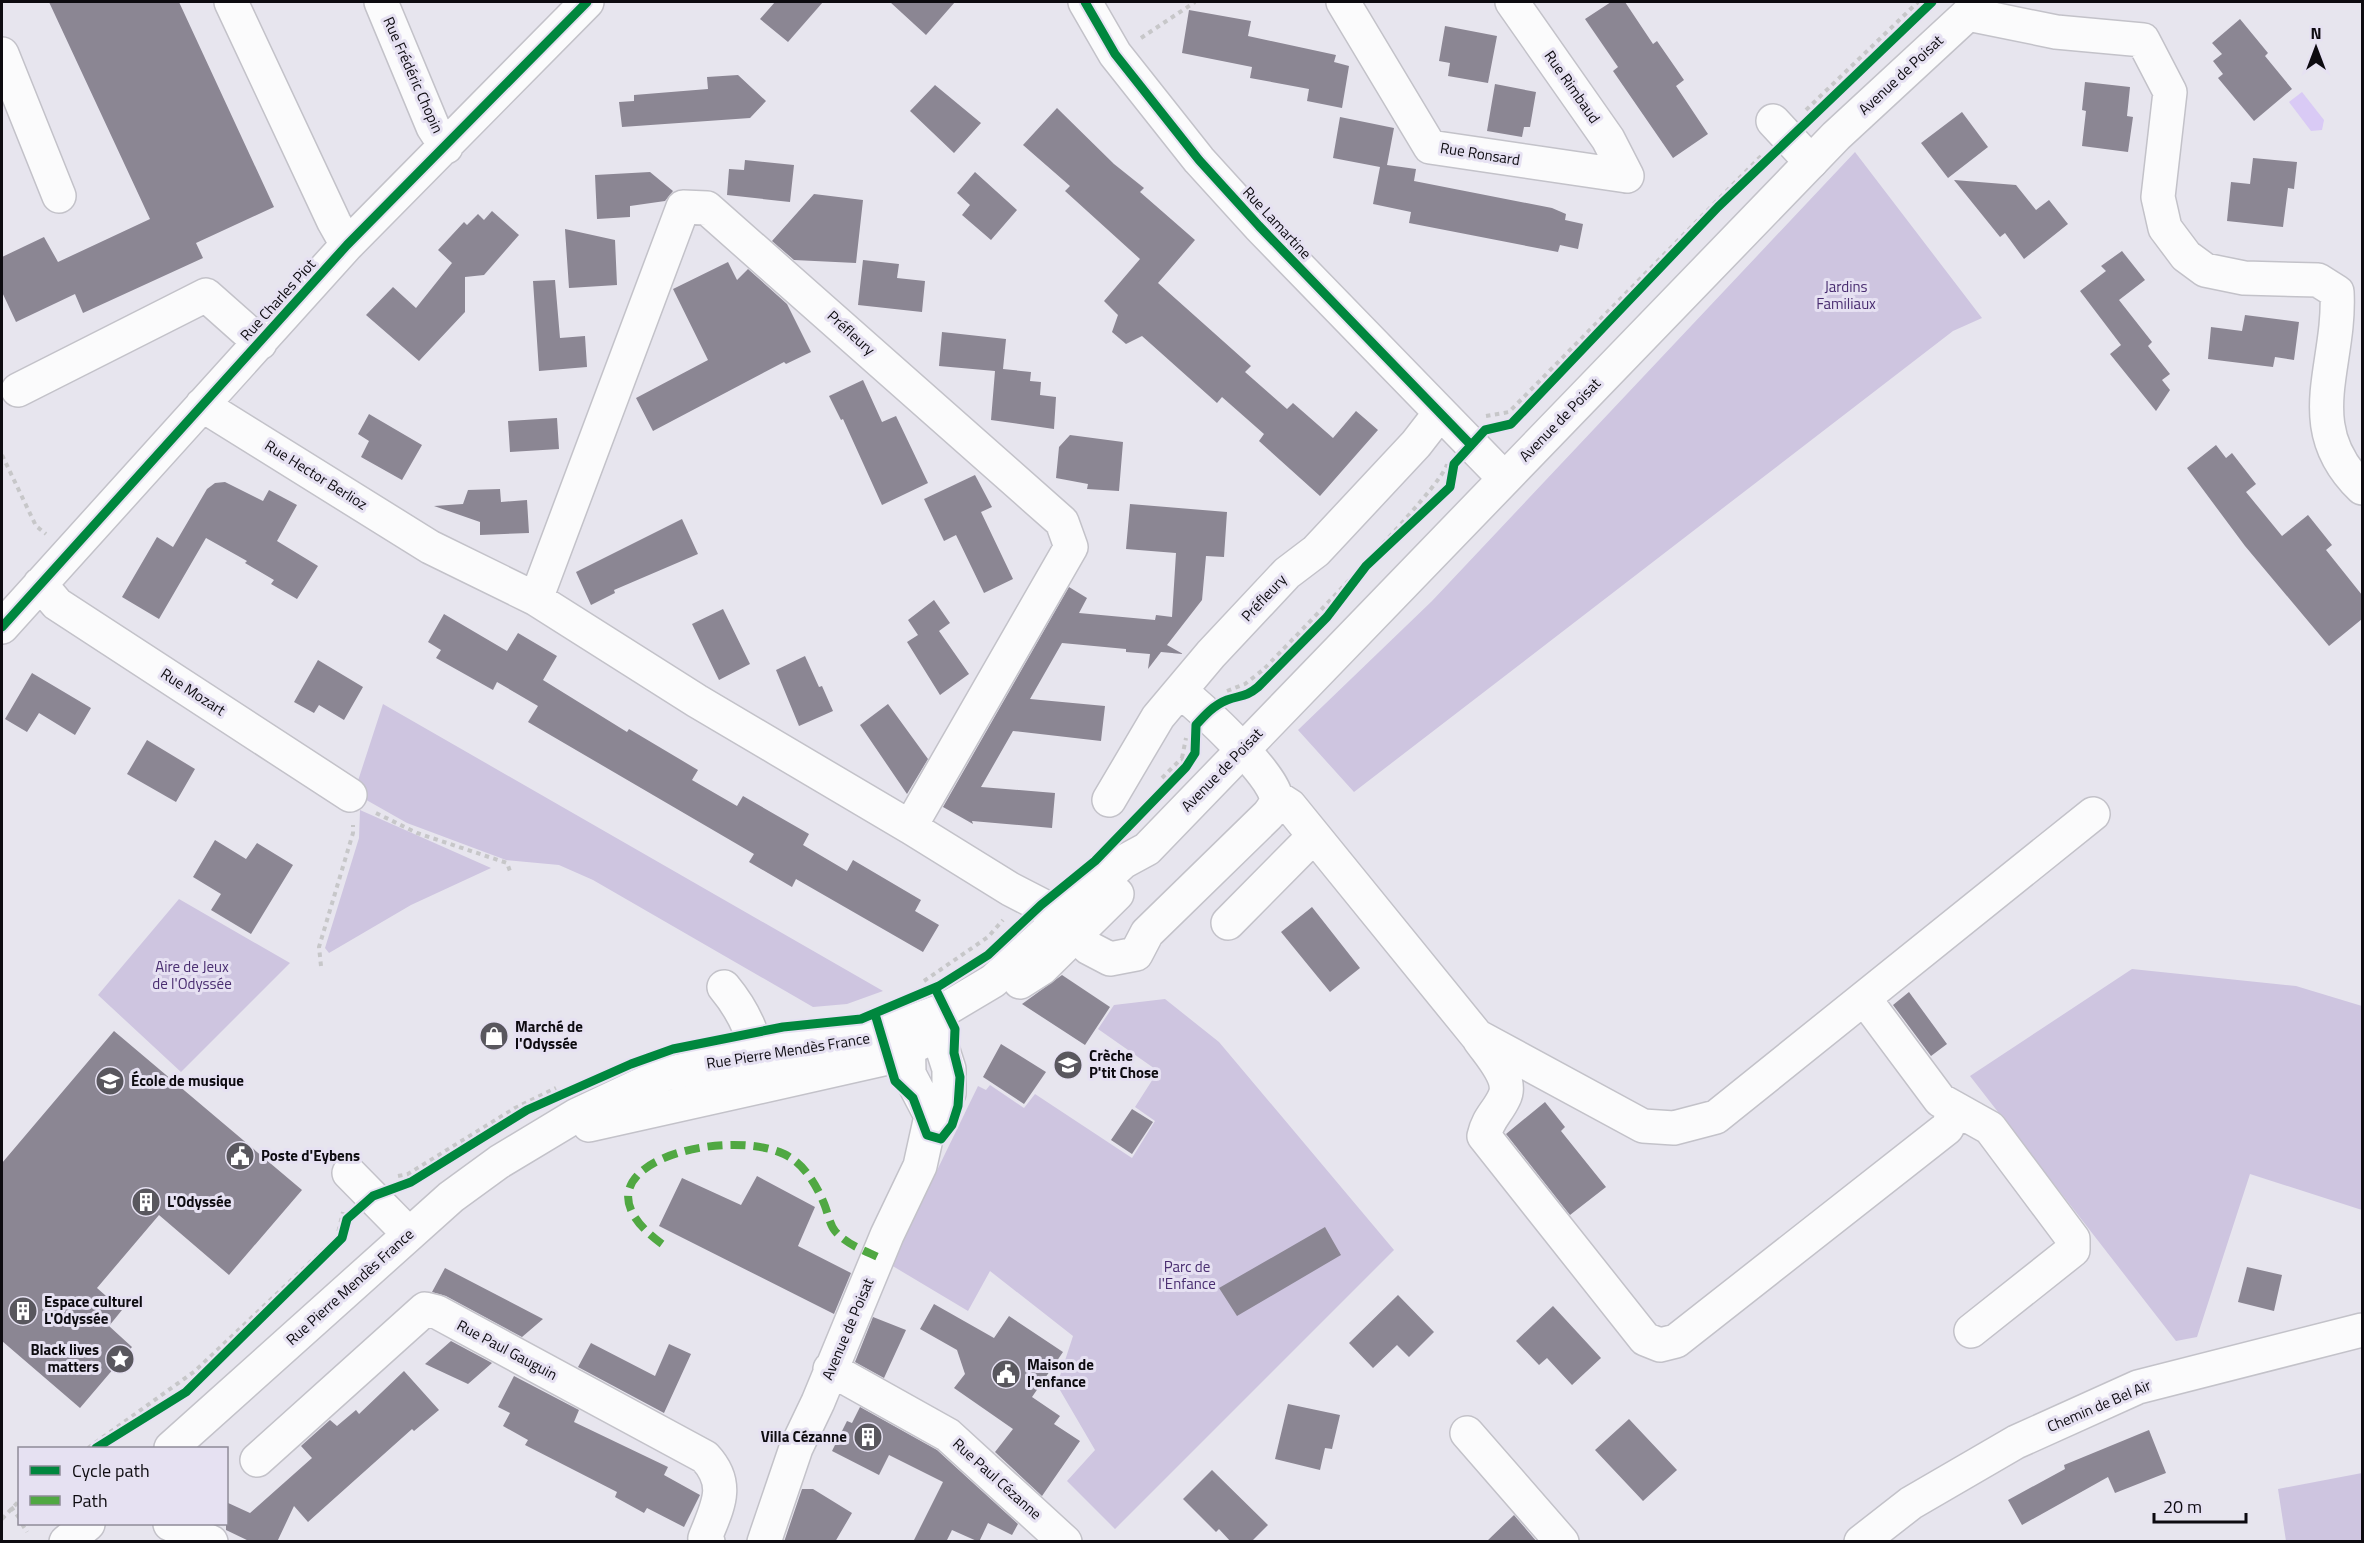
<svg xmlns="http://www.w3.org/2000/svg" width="2364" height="1543" font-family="'Titillium Web',sans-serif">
<rect width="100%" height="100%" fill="#e7e5ee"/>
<path fill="#cec5e0" d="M1855 152 1982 318 1953 331 1354 792 1298 730 1432 601Z
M383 704 883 991 847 1004 813 1007 593 880 559 865 506 860 407 823 354 793Z
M360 810 491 868 411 905 329 953 325 948 359 838Z
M179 899 290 963 181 1072 98 995Z
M2132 969 2296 986 2362 1006V1210L2250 1174 2197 1337 2176 1341 1970 1076Z
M1165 999 1219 1042 1394 1250 1115 1529 1067 1481 1095 1450 1057 1385 1073 1336 990 1271 968 1311 891 1265 978 1086 986 1090 990 1085 1024 1108 1035 1094 1132 1158 1155 1121 1135 1107 1158 1071 1098 1029 1114 1005Z
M2362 1473V1541H2286L2278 1489Z"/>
<path fill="#d9caf5" d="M2302 92 2324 120 2322 130 2311 131 2289 102Z"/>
<path fill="#8b8693" d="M49 2H179L274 207 196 243 203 258 83 313 75 294 16 322 2 292V257L44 237 58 262 150 219Z
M775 2H823L788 42 760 19Z
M890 2H955L926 35Z
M1611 2H1625L1653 44 1657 41 1684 80 1676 86 1708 134 1673 158 1613 71 1618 67 1585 19Z
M1189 10 1251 21 1248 36 1336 55 1334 62 1349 66 1342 108 1307 101 1309 89 1250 78 1252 67 1182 53Z
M2240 19 2268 53 2265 56 2292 89 2254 121 2218 78 2223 74 2213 61 2222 54 2212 43Z
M1445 26 1497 36 1488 83 1448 76 1450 63 1439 61Z
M738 75 766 101 750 118 622 127 619 102 634 101V95L708 89 707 77Z
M2085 82 2130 87 2127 116 2133 117 2128 152 2082 146 2086 111 2082 110Z
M1495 84 1536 92 1530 127H1524L1522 137 1487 131Z
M935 85 981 123 954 153 910 111Z
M1057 108 1114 164 1144 188 1140 192 1195 240 1158 283 1251 366 1245 372 1287 409 1293 403 1333 438 1356 411 1378 430 1320 496 1259 441 1264 434 1222 397 1217 403 1142 336 1126 344 1112 332 1118 315 1104 301 1140 259 1065 191 1070 186 1023 145Z
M1962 112 1988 147 1948 178 1921 143Z
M1340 117 1394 128 1387 165 1416 169 1414 181 1552 208 1566 214 1565 220 1583 224 1578 249 1560 245 1558 252 1409 223 1411 212 1373 204 1380 167 1333 158Z
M2253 158 2297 162 2294 189 2288 188 2283 227 2227 221 2231 182 2250 184Z
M745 160 794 165 790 202 727 195 729 169 744 170Z
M650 172 673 191 665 201 630 206V217L597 219 595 175Z
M975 172 1017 210 991 240 962 215 970 205 957 193Z
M1954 180 2016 185 2036 210 2049 200 2068 224 2024 259 2005 233 2000 237Z
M814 194 863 200 856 263 794 260 772 241Z
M492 211 519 235 484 275 465 277V312L419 361 366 315 393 287 416 308 452 263 438 250 464 222 467 225 478 214 484 220Z
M565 229 615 240 617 285 569 288Z
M2122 251 2145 280 2119 300 2152 342 2148 346 2170 374 2162 380 2170 390 2156 411 2110 354 2121 345 2080 291 2106 271 2101 266Z
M863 260 899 264 897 278 925 281 922 312 858 305Z
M728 262 737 280 748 269 787 304 811 352 786 364 784 362 653 431 636 398 708 360 673 289Z
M555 280 560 338 585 336 587 367 539 371 533 281Z
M2245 315 2299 322 2294 360 2275 357 2273 367 2208 359 2211 327 2242 331Z
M942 332 1006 339 1003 369 1031 372 1030 381 1041 382 1040 395 1056 397 1054 429 991 420 995 371 939 366Z
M863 380 882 422 896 416 928 483 882 505 843 419 841 420 829 396Z
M369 414 422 445 402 480 361 457 369 441 358 434Z
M557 418 559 449 510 452 508 421Z
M1070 435 1123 442 1119 491 1087 489 1088 484 1056 478 1059 447Z
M2216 445 2226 458 2232 453 2256 484 2246 492 2282 536 2308 515 2332 545 2326 550 2362 595V619L2329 646 2245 546 2187 468Z
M975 475 992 507 981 512 1013 579 984 593 956 535 944 541 924 499Z
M225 482 263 501 269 490 297 505 277 541 318 566 297 599 271 584 274 580 245 563 247 561 206 538 159 619 122 597 157 537 173 547 207 489 215 483Z
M500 489 501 502 527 500 529 533 480 535V522L434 506 463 504 468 490Z
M1130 504 1227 512 1224 557 1206 556 1202 600 1167 645 1183 654 1161 652 1148 669 1150 654 1126 652V649L1062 643 1030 699 1105 706 1101 741 1013 731 981 787 1055 793 1052 828 972 821 973 824 943 807 1069 587 1087 598 1079 613 1155 620 1156 615 1172 617 1176 553 1126 549Z
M682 519 698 554 614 590 615 593 591 605 576 572Z
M934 600 950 623 939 631 969 674 940 695 907 642 918 635 908 620Z
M723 609 750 664 719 680 692 624Z
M444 614 507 651 518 633 557 656 543 680 627 732 629 729 698 770 692 780 737 806 743 796 809 834 803 845 847 871 853 860 921 900 915 911 939 925 923 952 796 879 792 887 749 862 754 854 528 722 538 706 497 682 493 690 436 658 441 650 428 642Z
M805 656 819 687 822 686 833 711 799 726 776 670Z
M318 660 363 687 344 720 319 705 314 713 294 702Z
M32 673 91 708 75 735 39 713 27 732 5 719Z
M888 704 928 759 907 794 860 725Z
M147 740 195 769 176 802 127 774Z
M215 840 246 859 257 843 293 865 251 934 211 910 221 894 193 877Z
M1312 907 1360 968 1330 992 1281 932Z
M1062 975 1110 1007 1085 1045 1022 1004Z
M1909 992 1947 1044 1931 1056 1893 1005Z
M114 1031 302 1190 229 1275 159 1215 97 1288 122 1310 109 1326 132 1347 80 1408 2 1341V1163Z
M1001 1044 1046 1072 1024 1104 983 1077Z
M1545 1102 1565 1127 1561 1131 1606 1187 1570 1215 1506 1134Z
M1132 1109 1153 1122 1132 1154 1111 1140Z
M757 1176 815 1207 798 1246 851 1273 834 1314 659 1226 682 1178 741 1205Z
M1325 1227 1341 1255 1237 1316 1219 1288Z
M2247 1267 2282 1275 2274 1311 2238 1302Z
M445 1268 543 1319 522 1337 446 1296 432 1292Z
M1398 1295 1434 1332 1409 1357 1397 1345 1373 1368 1349 1343Z
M934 1304 994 1338 1009 1316 1063 1352 1032 1397 1060 1416 1054 1424 1080 1441 1042 1496 995 1452 1013 1429 954 1388 965 1374 957 1350 920 1329Z
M1553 1306 1601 1358 1572 1385 1547 1358 1539 1365 1516 1341Z
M873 1317 906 1330 884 1378 855 1362Z
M451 1341 492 1363 468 1384 425 1364Z
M591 1343 655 1376 669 1344 691 1354 664 1413 578 1367Z
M404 1371 439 1410 414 1431 412 1429 308 1522 294 1506 277 1542H251L226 1530V1502L250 1513 312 1458 301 1446 330 1420 337 1426 356 1410 359 1414Z
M514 1376 579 1410 574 1422 668 1467 664 1475 700 1495 684 1527 647 1508 644 1513 615 1497 617 1492 525 1445 528 1440 503 1426 510 1413 498 1407Z
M1288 1404 1340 1415 1332 1449 1325 1448 1320 1470 1275 1459Z
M860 1407 937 1450 1018 1524 1012 1535 988 1523 979 1542 952 1530 946 1542H913L943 1482 889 1455 879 1475 832 1451 847 1421 852 1423Z
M1629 1419 1677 1470 1643 1501 1595 1450Z
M2149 1430 2166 1473 2115 1493 2108 1477 2022 1525 2008 1500 2065 1469 2064 1465Z
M1212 1470 1268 1525 1251 1542H1231L1219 1529 1216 1532 1183 1499Z
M802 1489H813L852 1513 835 1542H784Z
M1514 1515 1537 1542H1486Z"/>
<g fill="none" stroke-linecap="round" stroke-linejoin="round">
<g stroke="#c3c2c9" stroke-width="36">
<path id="minor" d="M231 2 334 222 347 245
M381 2 433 127 446 147
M1085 2 1115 54 1199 160 1259 226 1504 478
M1343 2 1430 147 1627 176
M1512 2 1608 139 1627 176
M1968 14 2056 32 2143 40 2170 92 2158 197 2165 228 2186 256 2205 270 2244 278 2318 280 2337 292C2341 367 2298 426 2362 488
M2 54 59 196
M1773 121 1811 162
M18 390 206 295 260 343
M202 405 430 547 536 599 697 701 910 827 1071 547 1062 522 707 208 683 207 536 599
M40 584 57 604 350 795
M2 627 347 245 587 2
M1276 797 1290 806 1477 1036 1643 1126 1674 1128 1716 1117 2093 814
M1109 800 1158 717 1211 654 1287 573 1316 551 1416 444 1440 413
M910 827 1010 889 1041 905 1089 948 1110 959 1136 954 1147 933 1268 815C1272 810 1276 805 1276 798 1275 775 1200 707 1180 691
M1228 923 1314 836
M1864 998 1940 1100 1990 1128 2073 1239V1250L1971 1331
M908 1025 909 1074 931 1116
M1479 1039C1489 1054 1514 1079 1504 1098 1497 1113 1488 1118 1484 1136L1645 1339 1660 1345 1676 1341 1947 1128 1956 1109
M688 1085 750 1072C767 1049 739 1005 724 987
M349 1173 408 1233
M830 1369 948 1435 1065 1542
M1467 1433 1562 1542
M257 1460 425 1309 437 1312 705 1457C731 1485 717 1507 705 1538L708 1542
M170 1524 211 1542
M764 1542 796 1448 818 1402 887 1235 920 1166 931 1116 949 1093V1069L932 1016
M1861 1542 1911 1503 2016 1442 2138 1387 2362 1330"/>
</g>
<g stroke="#c3c2c9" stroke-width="36">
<path id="major" d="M1020 982 1042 968 1117 894
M589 1125 888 1058 939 1034
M171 1448 451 1197 499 1162 577 1115 662 1075 756 1053 863 1040 946 1009 993 981 1123 862 1147 849 1836 136 1981 2
M66 1542 88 1524"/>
</g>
<path stroke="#c7c7c9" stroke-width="4" stroke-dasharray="4.5 4.5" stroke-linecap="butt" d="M1141 38 1195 2
M1806 110 1918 2
M1486 416 1509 412 1763 154
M2 455 36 526 46 534
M1227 691 1245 684 1264 669C1289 643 1445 484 1447 464
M1182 758 1186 738
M1162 778 1182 758 1185 764
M376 813 417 833 507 863 511 874
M321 966 319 947 353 833V825
M924 981 988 937 1003 920
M398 1176 408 1174 515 1108 556 1088
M88 1448 195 1371 337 1237 343 1212
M11 1507 20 1519
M2 1519 20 1500
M22 1524 27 1532"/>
<use href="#minor" stroke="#fbfbfc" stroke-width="33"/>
<use href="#major" stroke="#fbfbfc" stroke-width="33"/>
<path stroke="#50a842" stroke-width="8" stroke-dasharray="15 8" stroke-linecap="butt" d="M662 1244C558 1168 721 1125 784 1154 805 1164 817 1186 825 1206 828 1214 830 1225 835 1231 846 1244 863 1250 878 1257"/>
<g stroke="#e6e1f2" stroke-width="13">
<path id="cycleway" d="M1085 2 1115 54 1199 160 1259 226 1471 445
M2 627 347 245 587 2
M875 1014 895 1081 913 1098 927 1135 941 1139 952 1125 958 1106 960 1077 954 1053 955 1029 935 988
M96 1448 186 1392 342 1238 347 1219 373 1196 411 1182 527 1110 631 1064 673 1049 783 1027 861 1019 939 986 988 955 1041 905 1095 861 1186 767 1195 753 1196 725C1205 715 1214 705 1227 700 1241 695 1246 697 1258 687L1327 617 1366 566 1450 487 1454 464 1485 430 1511 424 1718 207 1932 2"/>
</g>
<use href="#cycleway" stroke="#00873e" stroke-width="9"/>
</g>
<defs>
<g id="shop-disc" transform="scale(1.5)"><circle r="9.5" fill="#59575e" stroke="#e6e1f2"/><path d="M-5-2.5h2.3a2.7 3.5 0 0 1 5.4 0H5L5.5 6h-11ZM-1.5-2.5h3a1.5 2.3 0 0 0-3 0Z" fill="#fff"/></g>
<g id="school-disc" transform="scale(1.5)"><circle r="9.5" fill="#59575e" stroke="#e6e1f2"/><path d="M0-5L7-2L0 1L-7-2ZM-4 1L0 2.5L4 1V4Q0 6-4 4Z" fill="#fff"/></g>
<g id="civic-disc" transform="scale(1.5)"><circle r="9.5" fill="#59575e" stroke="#e6e1f2"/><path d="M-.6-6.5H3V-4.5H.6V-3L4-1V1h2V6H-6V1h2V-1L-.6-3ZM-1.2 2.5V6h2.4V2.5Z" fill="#fff"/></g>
<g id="building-disc" transform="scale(1.5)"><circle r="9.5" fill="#59575e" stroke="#e6e1f2"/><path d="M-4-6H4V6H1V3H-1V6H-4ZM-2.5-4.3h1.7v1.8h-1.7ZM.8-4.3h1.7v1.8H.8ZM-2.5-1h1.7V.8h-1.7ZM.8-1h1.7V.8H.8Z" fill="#fff"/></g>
<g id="sight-disc" transform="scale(1.5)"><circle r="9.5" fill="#59575e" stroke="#e6e1f2"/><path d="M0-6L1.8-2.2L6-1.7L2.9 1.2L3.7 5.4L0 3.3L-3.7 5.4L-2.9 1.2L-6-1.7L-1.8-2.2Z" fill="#fff"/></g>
</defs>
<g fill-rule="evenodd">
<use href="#shop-disc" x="494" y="1036"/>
<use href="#school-disc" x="1068" y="1065"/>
<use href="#school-disc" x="110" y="1081"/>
<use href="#civic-disc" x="240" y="1156"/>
<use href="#building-disc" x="146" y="1202"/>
<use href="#building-disc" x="23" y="1311"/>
<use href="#sight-disc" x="120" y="1359"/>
<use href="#civic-disc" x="1006" y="1374"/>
<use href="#building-disc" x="868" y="1437"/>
</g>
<g text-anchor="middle" stroke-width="6" stroke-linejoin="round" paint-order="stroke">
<g font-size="15" fill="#0d0b10" stroke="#e6e1f2">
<text transform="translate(413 75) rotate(66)" y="5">Rue Frédéric Chopin</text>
<text transform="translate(1901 75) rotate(-43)" y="5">Avenue de Poisat</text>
<text transform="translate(1572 87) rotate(55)" y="5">Rue Rimbaud</text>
<text transform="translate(1480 154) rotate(9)" y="5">Rue Ronsard</text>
<text transform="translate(1277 223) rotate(47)" y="5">Rue Lamartine</text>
<text transform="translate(278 300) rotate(-48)" y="5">Rue Charles Piot</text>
<text transform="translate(851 333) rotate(42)" y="5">Préfleury</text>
<text transform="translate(1560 420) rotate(-46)" y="5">Avenue de Poisat</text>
<text transform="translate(316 475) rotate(32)" y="5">Rue Hector Berlioz</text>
<text transform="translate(1264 598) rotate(-47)" y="5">Préfleury</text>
<text transform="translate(193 692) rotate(33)" y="5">Rue Mozart</text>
<text transform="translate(1222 770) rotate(-46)" y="5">Avenue de Poisat</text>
<text transform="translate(788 1051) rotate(-9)" y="5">Rue Pierre Mendès France</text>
<text transform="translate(350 1287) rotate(-42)" y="5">Rue Pierre Mendès France</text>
<text transform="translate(848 1329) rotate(-67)" y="5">Avenue de Poisat</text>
<text transform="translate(507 1350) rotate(28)" y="5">Rue Paul Gauguin</text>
<text transform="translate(2099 1406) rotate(-23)" y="5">Chemin de Bel Air</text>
<text transform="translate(997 1479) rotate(42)" y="5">Rue Paul Cézanne</text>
</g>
<g font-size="15" fill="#492d70" stroke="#e6e1f2">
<text x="1846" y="292">Jardins<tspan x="1846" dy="17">Familiaux</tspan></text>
<text x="192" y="972">Aire de Jeux<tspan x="192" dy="17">de l'Odyssée</tspan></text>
<text x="1187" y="1272">Parc de<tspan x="1187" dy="17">l'Enfance</tspan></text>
</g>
<g font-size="15" font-weight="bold" fill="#0d0b10" stroke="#e6e1f2" text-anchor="start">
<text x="515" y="1032">Marché de<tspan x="515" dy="17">l'Odyssée</tspan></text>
<text x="1089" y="1061">Crèche<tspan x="1089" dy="17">P'tit Chose</tspan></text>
<text x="131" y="1086">École de musique</text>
<text x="261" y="1161">Poste d'Eybens</text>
<text x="167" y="1207">L'Odyssée</text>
<text x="44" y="1307">Espace culturel<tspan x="44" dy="17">L'Odyssée</tspan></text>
<text x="99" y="1355" text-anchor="end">Black lives<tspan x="99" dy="17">matters</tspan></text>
<text x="1027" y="1370">Maison de<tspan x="1027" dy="17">l'enfance</tspan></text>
<text x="847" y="1442" text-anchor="end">Villa Cézanne</text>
</g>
</g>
<rect width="2364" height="1543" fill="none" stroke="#0d0b10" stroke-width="6"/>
<rect x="18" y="1447" width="210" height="78" fill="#e6e1f2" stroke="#8f8b98" stroke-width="1.5"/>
<rect x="30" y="1466" width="30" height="9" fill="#00873e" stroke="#8f8b98" stroke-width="1.5"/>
<text x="72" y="1477" font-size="18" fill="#0d0b10">Cycle path</text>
<rect x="30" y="1496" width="30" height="9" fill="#50a842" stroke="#8f8b98" stroke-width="1.5"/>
<text x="72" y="1507" font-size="18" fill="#0d0b10">Path</text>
<g transform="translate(2316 48)" stroke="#e6e1f2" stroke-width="4.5" paint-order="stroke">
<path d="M0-4.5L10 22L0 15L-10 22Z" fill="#0d0b10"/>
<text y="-9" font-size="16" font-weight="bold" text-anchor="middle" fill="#0d0b10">N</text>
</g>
<path d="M2154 1513v9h92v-9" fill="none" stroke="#0d0b10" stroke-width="3"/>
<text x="2163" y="1513" font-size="18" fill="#0d0b10" stroke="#e6e1f2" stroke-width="4.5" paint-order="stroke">20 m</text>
</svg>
